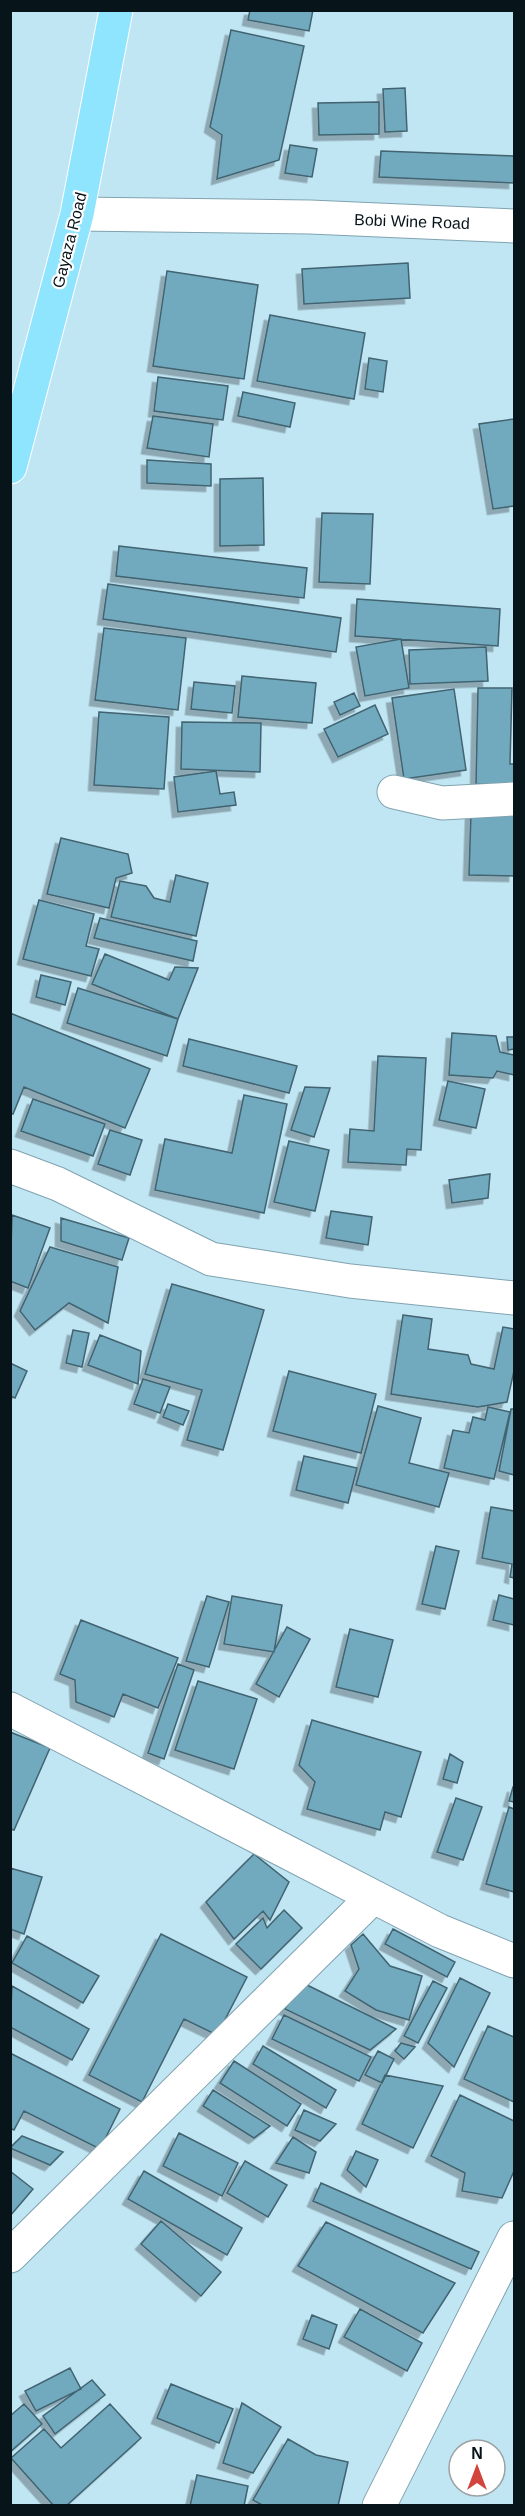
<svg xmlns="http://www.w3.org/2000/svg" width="525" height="2516" font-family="Helvetica,sans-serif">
<defs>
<filter id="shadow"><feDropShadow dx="-5.5" dy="5.5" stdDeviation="0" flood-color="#0004"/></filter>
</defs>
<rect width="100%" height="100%" fill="#c0e5f3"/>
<path fill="#71aabf" stroke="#426370" stroke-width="1.5" filter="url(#shadow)" d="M250 10H313L309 31 248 20Z
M231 30 304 46 279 160 217 179 222 135 210 127Z
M405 88 407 131 385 132 383 89Z
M379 102V134L319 135 318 103Z
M290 145 317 149 312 177 285 173Z
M381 151 514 156V183L379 177Z
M408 263 410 298 304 304 302 269Z
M167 271 258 285 244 379 153 366Z
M270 315 365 333 354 399 257 381Z
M369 358 387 361 383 392 365 389Z
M158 377 228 386 223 420 154 411Z
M243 392 295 403 290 427 238 416Z
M153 416 213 424 209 457 147 448Z
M514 419V506L493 509 479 424Z
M147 460 211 464V486L147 483Z
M263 478 264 545 220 546V479Z
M322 513 373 514 370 584 319 582Z
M119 546 307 568 304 598 116 576Z
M108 584 341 618 336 652 103 619Z
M357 599 500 609 498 646 355 636Z
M104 628 186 638 178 710 95 700Z
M401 639 409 688 365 696 356 647Z
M486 647 488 681 410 684 409 650Z
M242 676 316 683 312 723 238 717Z
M194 682 235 686 232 713 191 709Z
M478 688H512L510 764H514V785L476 784Z
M454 689 466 770 404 779 392 698Z
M354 693 360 706 340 715 334 702Z
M375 705 388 734 338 757 324 729Z
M99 712 169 717 164 789 94 785Z
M182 722 261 723 260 772 181 769Z
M216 771 220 794 234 792 236 805 178 812 174 777Z
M471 813 514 814V876L469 875Z
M61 838 128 854 132 873 116 878 109 908 47 894Z
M176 875 208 883 196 936 111 917 120 881 146 886 154 898 170 902Z
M39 900 94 914 86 946 99 949 91 976 23 959Z
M100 918 197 941 193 961 94 938Z
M105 954 169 980 175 967 198 968 178 1019 92 984Z
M41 975 71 982 65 1005 36 997Z
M78 988 178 1019 167 1056 67 1023Z
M10 1013 150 1069 125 1128 24 1087 13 1114 10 1113Z
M452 1033 496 1036 500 1052 514 1055V1075L497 1071 493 1078 449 1075Z
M507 1037H514V1049L508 1050Z
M189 1039 297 1066 289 1093 183 1066Z
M378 1056 426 1058 421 1150 407 1149 406 1165 348 1162 350 1129 374 1131Z
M448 1081 485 1089 476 1128 439 1120Z
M305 1087 330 1088 314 1137 291 1130Z
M244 1095 287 1104 264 1213 155 1190 165 1139 232 1153Z
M33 1099 105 1124 93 1156 21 1131Z
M110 1130 142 1140 130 1175 98 1164Z
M289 1141 329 1150 315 1211 274 1202Z
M490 1174 488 1198 452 1203 449 1180Z
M331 1211 372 1217 368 1245 326 1238Z
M12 1215 50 1228 28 1288 10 1281Z
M61 1218 129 1238 122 1260 61 1241Z
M50 1247 118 1267 108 1323 69 1303 35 1330 20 1311Z
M172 1284 264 1310 223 1450 187 1440 202 1390 145 1374Z
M403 1315 432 1319 428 1349 468 1355 471 1364 494 1369 503 1327 514 1329V1371L507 1402 478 1407 391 1394Z
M73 1330 89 1333 82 1367 66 1363Z
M100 1335 141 1351 138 1384 88 1365Z
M10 1363 27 1371 15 1398 10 1396Z
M289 1371 376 1394 361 1453 273 1431Z
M143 1379 170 1387 160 1413 134 1404Z
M168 1404 189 1411 183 1425 163 1417Z
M378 1406 421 1418 409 1463 449 1473 439 1507 356 1485Z
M488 1407 510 1412 494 1479 444 1468 453 1430 469 1433 473 1417 485 1420Z
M511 1409H514V1475L499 1471Z
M304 1456 357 1468 348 1503 296 1490Z
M491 1507 514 1511V1578L510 1577 512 1564 482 1558Z
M436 1546 459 1551 445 1609 422 1604Z
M499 1595 514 1599V1625L493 1620Z
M207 1596 229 1602 209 1667 186 1661Z
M232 1596 282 1605 274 1652 224 1644Z
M81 1620 178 1658 158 1708 123 1694 114 1717 76 1702 75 1680 60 1674Z
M287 1627 310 1639 279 1697 256 1684Z
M350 1629 393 1640 378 1697 336 1687Z
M178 1664 194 1670 164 1759 148 1753Z
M198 1681 257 1699 234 1769 175 1750Z
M312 1720 421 1752 401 1817 385 1812 380 1830 307 1809 315 1782 299 1765Z
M10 1732 50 1748 14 1830 10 1829Z
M450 1754 463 1762 457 1783 443 1779Z
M513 1787H514V1802L509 1801Z
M456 1798 482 1807 463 1860 437 1852Z
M509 1807 514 1809V1892L486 1884Z
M254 1854 289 1882 270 1920 263 1911 234 1939 206 1902Z
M10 1868 42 1877 24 1934 10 1929Z
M284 1910 302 1928 261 1969 236 1944 263 1918 267 1928Z
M393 1929 455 1962 447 1977 385 1944Z
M161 1934 247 1977 217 2035 184 2019 142 2102 89 2075Z
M363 1934 390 1966 422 1976 409 2020 376 2010 345 1991 359 1969 351 1945Z
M27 1936 99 1976 83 2003 12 1963Z
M460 1978 490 1993 454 2067 428 2043Z
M299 1981 396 2029 370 2050 285 2009Z
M433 1981 447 1988 418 2043 404 2036Z
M12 1986 89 2029 72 2060 10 2027Z
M284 2015 371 2057 359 2081 272 2039Z
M488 2026 514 2037V2102L464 2079Z
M401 2043 415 2047 404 2059 395 2051Z
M263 2046 336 2090 326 2108 253 2064Z
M378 2051 394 2059 382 2083 365 2075Z
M10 2053 120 2109 100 2149 24 2111 14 2130 10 2128Z
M234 2061 301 2104 287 2126 220 2083Z
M385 2075 443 2086 413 2148 362 2124Z
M213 2090 270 2126 254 2138 203 2106Z
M460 2095 514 2121V2171L502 2198 462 2191 465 2173 431 2156Z
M304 2110 336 2124 320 2141 295 2130Z
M179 2133 238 2163 222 2196 163 2166Z
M22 2136 63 2152 50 2165 10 2148Z
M293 2137 316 2152 309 2173 276 2163Z
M356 2151 378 2160 366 2187 347 2170Z
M245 2161 287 2185 268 2217 227 2193Z
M10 2171 33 2189 10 2216Z
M144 2171 242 2228 227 2255 128 2199Z
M321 2183 479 2252 471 2269 313 2201Z
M161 2221 221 2272 201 2296 141 2244Z
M326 2222 455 2283 423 2333 298 2266Z
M360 2309 422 2343 407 2371 344 2337Z
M312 2315 337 2325 329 2349 303 2339Z
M70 2368 81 2389 36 2411 25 2391Z
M92 2380 105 2395 55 2434 43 2416Z
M171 2384 233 2409 219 2443 157 2418Z
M242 2403 281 2427 253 2473 223 2463Z
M24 2404 42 2424 10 2452V2416Z
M110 2404 141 2438 66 2506H54L11 2458 44 2429 61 2448Z
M288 2439 316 2455 348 2462 338 2506H264L253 2500Z
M197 2475 248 2486 244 2506H190Z"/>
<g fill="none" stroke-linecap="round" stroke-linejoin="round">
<g stroke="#80a3b0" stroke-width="35">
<path id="minor" d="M77 214 310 217 514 226
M394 792 442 803 514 799
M10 1166 58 1184 211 1259 350 1281 514 1298
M10 1709 440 1931 514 1961
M10 2256 373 1897
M379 2506 514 2238"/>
</g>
<g stroke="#fff" stroke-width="35">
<path id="primary" d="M10 467 77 214 116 10"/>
</g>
<use href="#minor" stroke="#fff" stroke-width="33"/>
<use href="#primary" stroke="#8fe4fe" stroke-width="33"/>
</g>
<g text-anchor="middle" stroke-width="4.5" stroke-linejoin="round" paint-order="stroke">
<g font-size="16" fill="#071419" stroke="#fff">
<text transform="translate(412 221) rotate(2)" y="6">Bobi Wine Road</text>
<text transform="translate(69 240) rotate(-76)" y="6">Gayaza Road</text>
</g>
</g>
<rect width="525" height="2516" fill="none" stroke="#071419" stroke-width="24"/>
<g transform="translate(477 2468)"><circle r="28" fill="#ffffff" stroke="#9ca1a3" stroke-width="1.5"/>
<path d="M0-4.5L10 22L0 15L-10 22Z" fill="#d3453c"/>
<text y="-9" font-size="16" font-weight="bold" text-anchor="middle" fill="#071419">N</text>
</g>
</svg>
